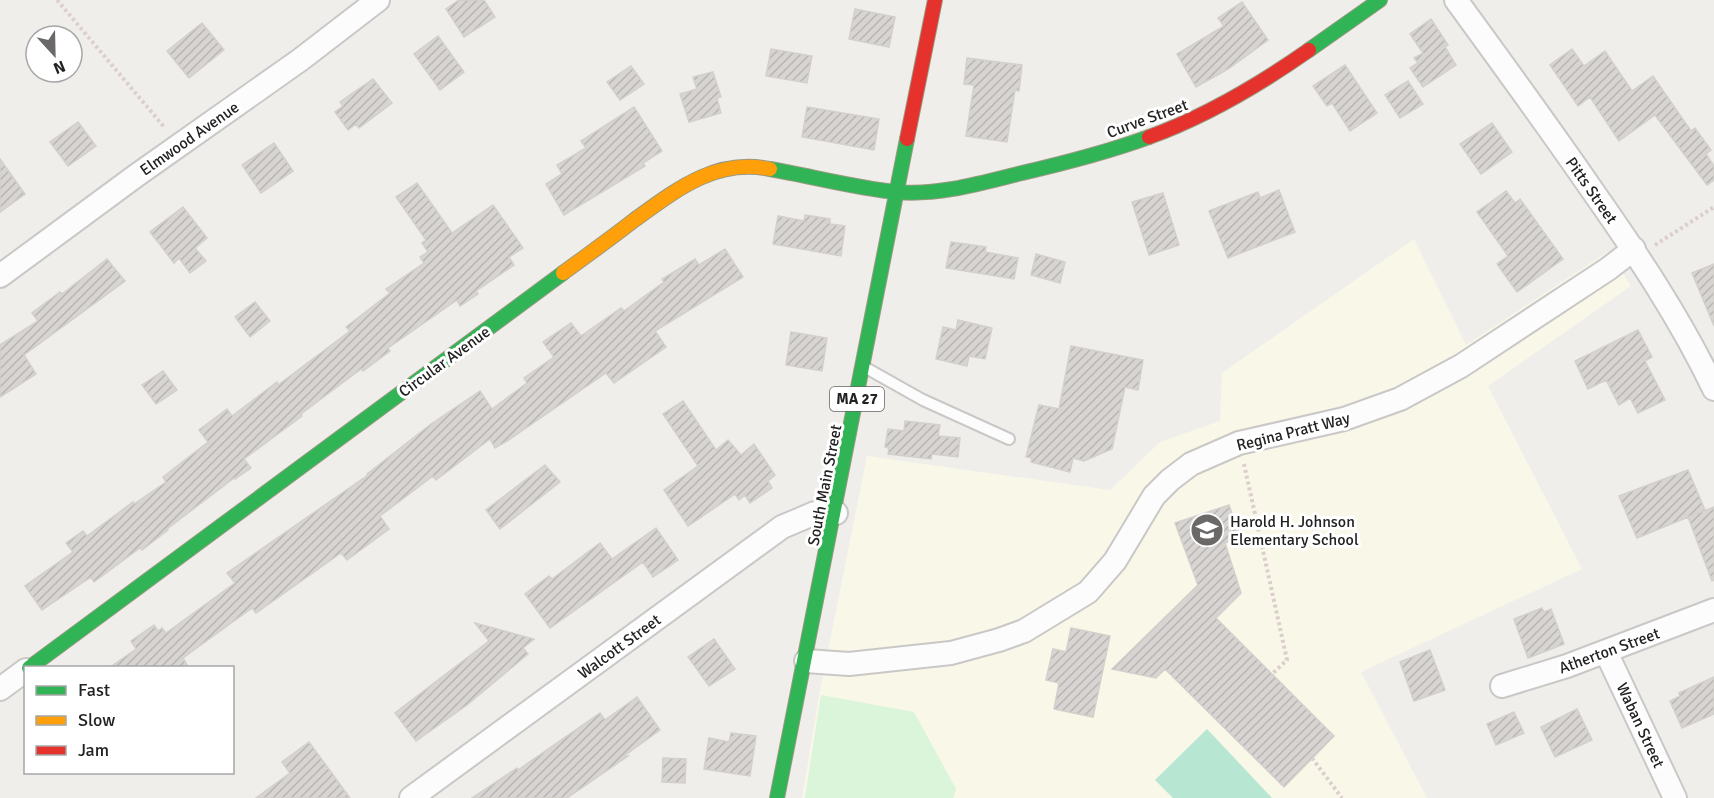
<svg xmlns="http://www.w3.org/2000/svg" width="1714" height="798" font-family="Signika,sans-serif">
<defs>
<pattern id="building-hatch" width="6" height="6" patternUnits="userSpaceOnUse" patternTransform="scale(1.5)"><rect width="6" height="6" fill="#d7d4d2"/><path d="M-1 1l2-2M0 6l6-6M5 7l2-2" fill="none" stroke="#b8b6b4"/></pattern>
</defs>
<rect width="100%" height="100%" fill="#f0eeeb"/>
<path fill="#f8f7e8" d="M1414 239 1466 345 1609 251 1631 286 1488 386 1582 569 1361 672 1427 798H953L956 789 821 696 805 798H802L819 696 867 456 1110 490 1160 442 1220 421 1222 373Z"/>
<path fill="#daf5da" d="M821 695 914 712 956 789 953 798H805Z"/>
<path fill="#b7e6d2" d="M1207 729 1272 798H1173L1155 780Z"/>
<path fill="url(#building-hatch)" stroke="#d3d0cc" stroke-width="1.5" d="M459 0H484L495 17 464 37 446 9Z
M1242 2 1268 40 1228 69 1196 87 1177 54 1224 26 1218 18Z
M855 9 895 17 889 47 849 39Z
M1431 19 1448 45 1445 47 1456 65 1423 87 1410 68 1418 63 1414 58 1423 53 1410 34Z
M202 23 224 50 189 78 167 51Z
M438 36 464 72 440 90 414 54Z
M771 49 812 56 807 83 766 76Z
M1572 49 1584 66 1605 51 1632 91 1653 76 1691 131 1695 128 1711 150 1706 154 1714 166V180L1707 185 1655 115 1619 141 1590 97 1578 106 1550 65Z
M967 58 1022 65 1019 91 1015 90 1007 142 966 136 974 85 964 84Z
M1345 65 1377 113 1350 131 1332 103 1327 106 1313 86Z
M631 66 644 84 620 100 607 82Z
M713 72 721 97 717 98 721 113 689 122 680 94 697 89 693 77Z
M373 79 392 103 359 128 356 124 348 130 335 112 343 106 340 102Z
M1408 81 1423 104 1400 118 1385 95Z
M634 107 662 151 643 163 645 166 564 215 546 184 562 174 557 165 586 148 581 141Z
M807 107 879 119 874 150 802 137Z
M78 122 96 146 68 166 50 142Z
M1492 123 1512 152 1481 174 1460 144Z
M274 143 293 171 261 193 242 165Z
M0 159 25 194 0 212Z
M417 183 452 233 493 205 523 248 509 257 514 265 476 291 478 294 460 306 457 300 388 348 390 351 363 371 361 369 301 414 302 416 244 459 251 468 235 479 234 478 167 529 168 530 142 550 140 548 94 582 91 577 42 610 25 586 73 552 66 543 83 531 87 536 133 502 134 504 166 482 163 477 208 442 199 430 227 409 232 416 277 382 278 385 350 331 346 327 390 293 386 289 424 263 420 257 428 252 422 243 426 240 396 197Z
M1279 190 1295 232 1228 258 1209 211 1258 192 1260 198Z
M1506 191 1515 203 1520 199 1563 259 1517 292 1497 264 1508 256 1477 212Z
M1163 193 1179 245 1149 255 1132 202Z
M183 207 207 238 195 248 206 261 190 273 179 258 174 263 150 232Z
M805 215 830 219V224L845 226 841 256 773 244 778 216 804 221Z
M951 242 986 247 985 252 1018 258 1014 279 946 268Z
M725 249 743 277 655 331 666 347 614 383 606 373 507 441 495 448 490 439 436 480 433 476 380 516 389 529 347 560 341 553 256 613 252 608 183 658 189 668H109L136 649 131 641 154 625 158 631 162 628 166 633 235 583 227 573 368 475 367 474 431 424 480 391 492 409 527 383 524 378 554 357 543 342 571 323 581 336 621 308 624 311 664 282 662 279 695 259 699 265Z
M1036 254 1065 262 1060 283 1031 275Z
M107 259 125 281 24 355 36 374 0 397V345L38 321 32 313 60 292 62 294Z
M1714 264V326L1692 273Z
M255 302 270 321 250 337 235 317Z
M958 320 992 328 985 359 969 356 967 366 936 359 943 327 956 330Z
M1638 330 1652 357 1645 361 1665 400 1638 413 1630 398 1619 405 1606 380 1588 389 1575 361Z
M791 332 827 338 822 371 786 365Z
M1071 346 1143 360 1138 390 1125 387 1112 449 1084 461 1073 458 1070 472 1031 462 1032 458 1026 457 1039 405 1059 409Z
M163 371 177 390 156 404 142 385Z
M683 401 716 450 728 440 741 455 754 444 775 475 768 481 772 488 750 503 745 495 739 500 735 494 688 526 664 490 698 466 663 414Z
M905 421 940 425 938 436 960 438 958 457 932 454 931 459 888 454 889 448 885 447 888 429 904 431Z
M545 465 560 482 500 529 486 510Z
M1688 470 1705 510 1637 538 1619 496Z
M1229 505 1240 536 1225 543 1241 593 1216 618 1334 736 1284 787 1165 669 1156 678 1112 669 1198 585 1175 523Z
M1714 507V580L1712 581 1688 517Z
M656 528 678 560 653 577 643 562 550 628 525 594 549 576 552 579 600 543 612 559Z
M1542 608 1544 612 1551 609 1564 644 1528 658 1514 619Z
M475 623 534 639 523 648 528 654 467 705 416 741 395 713 489 641Z
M1071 628 1110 636 1093 717 1054 709 1059 683 1046 680 1053 649 1066 652Z
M714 639 735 669 709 686 688 657Z
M1430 650 1445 690 1414 701 1400 662Z
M1714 677V714L1682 728 1670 701 1680 696 1679 693Z
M637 697 660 730 624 756H628L567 798H472L517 768 518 770 600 713 605 720Z
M1577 709 1592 740 1555 757 1541 727Z
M1514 712 1524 733 1496 745 1487 724Z
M731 733 756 736 750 776 704 769 709 738 729 742Z
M309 742 350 798H256L290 773 282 762Z
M663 758 686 759 685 783 662 782Z"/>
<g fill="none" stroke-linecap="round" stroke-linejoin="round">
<g stroke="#c9c8c7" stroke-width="14">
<path id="lane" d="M866 368 923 400 1009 439"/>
</g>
<g stroke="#c9c8c7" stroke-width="26">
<path id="street" d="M1456 0C1502 63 1548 126 1592 190 1637 254 1680 318 1714 389
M0 276 137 175 300 60 378 0
M1606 652 1675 798
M806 661 849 664 951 653 999 640 1024 631 1088 592 1115 561 1154 496 1170 480 1191 464 1239 443 1344 419 1400 399 1461 366 1608 269 1634 249
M1502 686 1567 666 1714 610
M0 689 26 670
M411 798 782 527 815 513H836"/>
</g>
<g stroke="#999a82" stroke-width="16">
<path id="fast" d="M1309 50 1380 0
M770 169C810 176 856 188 896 192 938 196 982 183 1022 173 1065 163 1108 152 1149 137
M29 668 563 273
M777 798 907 139"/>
</g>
<g stroke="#999a82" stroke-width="16">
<path id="slow" d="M563 273C586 256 610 239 633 221 676 190 715 158 770 169"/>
</g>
<g stroke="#999a82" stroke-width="16">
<path id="jam" d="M1149 137C1207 116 1259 85 1309 50
M907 139 935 0"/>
</g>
<path stroke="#dccecd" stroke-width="4" stroke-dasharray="3 3" stroke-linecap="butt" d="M57 0 165 128
M1655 245 1714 207
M1244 464 1287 660 1272 674
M1312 758 1342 798"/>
<use href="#lane" stroke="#fdfcfc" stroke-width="10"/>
<use href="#street" stroke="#fdfcfc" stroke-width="22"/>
<use href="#fast" stroke="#30b455" stroke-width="14"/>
<use href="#slow" stroke="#ff9f0a" stroke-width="14"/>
<use href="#jam" stroke="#e5322d" stroke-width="14"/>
</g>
<defs>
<g id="school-disc" transform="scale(1.725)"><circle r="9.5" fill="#6a6968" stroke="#fff"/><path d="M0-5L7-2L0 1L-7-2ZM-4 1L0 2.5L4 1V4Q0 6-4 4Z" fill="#fff"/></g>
</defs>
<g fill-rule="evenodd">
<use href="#school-disc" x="1207" y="530"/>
</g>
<g text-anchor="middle" stroke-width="6" stroke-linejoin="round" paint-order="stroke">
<rect fill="#fff" stroke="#646464" stroke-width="1.5" x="830" y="387" width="54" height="24" rx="4.5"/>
<g font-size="15" font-weight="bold" fill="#222">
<text x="857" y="404">MA 27</text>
</g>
<g font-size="16" fill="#222" stroke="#fff">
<text transform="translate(1147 118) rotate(-20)" y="6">Curve Street</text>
<text transform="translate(189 138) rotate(-35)" y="6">Elmwood Avenue</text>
<text transform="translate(1592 190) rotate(55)" y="6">Pitts Street</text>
<text transform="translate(444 361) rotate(-36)" y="6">Circular Avenue</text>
<text transform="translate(1293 431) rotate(-14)" y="6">Regina Pratt Way</text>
<text transform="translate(824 485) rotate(-79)" y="6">South Main Street</text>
<text transform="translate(619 646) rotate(-36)" y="6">Walcott Street</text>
<text transform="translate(1609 650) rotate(-20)" y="6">Atherton Street</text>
<text transform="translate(1641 725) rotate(65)" y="6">Waban Street</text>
</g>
<g font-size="16" fill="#222" stroke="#fff" text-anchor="start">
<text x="1230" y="527">Harold H. Johnson<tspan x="1230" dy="18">Elementary School</tspan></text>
</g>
</g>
<rect x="24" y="666" width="210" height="108" fill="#ffffff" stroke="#a7a7a7" stroke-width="1.5"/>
<rect x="36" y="686" width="30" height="9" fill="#30b455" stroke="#a7a7a7" stroke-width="1.5"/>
<text x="78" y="696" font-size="18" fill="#222222">Fast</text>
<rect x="36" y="716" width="30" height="9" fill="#ff9f0a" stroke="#a7a7a7" stroke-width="1.5"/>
<text x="78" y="726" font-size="18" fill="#222222">Slow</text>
<rect x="36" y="746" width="30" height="9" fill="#e5322d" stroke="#a7a7a7" stroke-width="1.5"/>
<text x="78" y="756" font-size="18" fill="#222222">Jam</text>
<g transform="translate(54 54) rotate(158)"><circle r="28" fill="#ffffff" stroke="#a7a7a7" stroke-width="1.5"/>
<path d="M0-4.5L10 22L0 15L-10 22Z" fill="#6a6968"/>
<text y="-9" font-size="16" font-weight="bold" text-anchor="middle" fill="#222222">N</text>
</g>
</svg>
